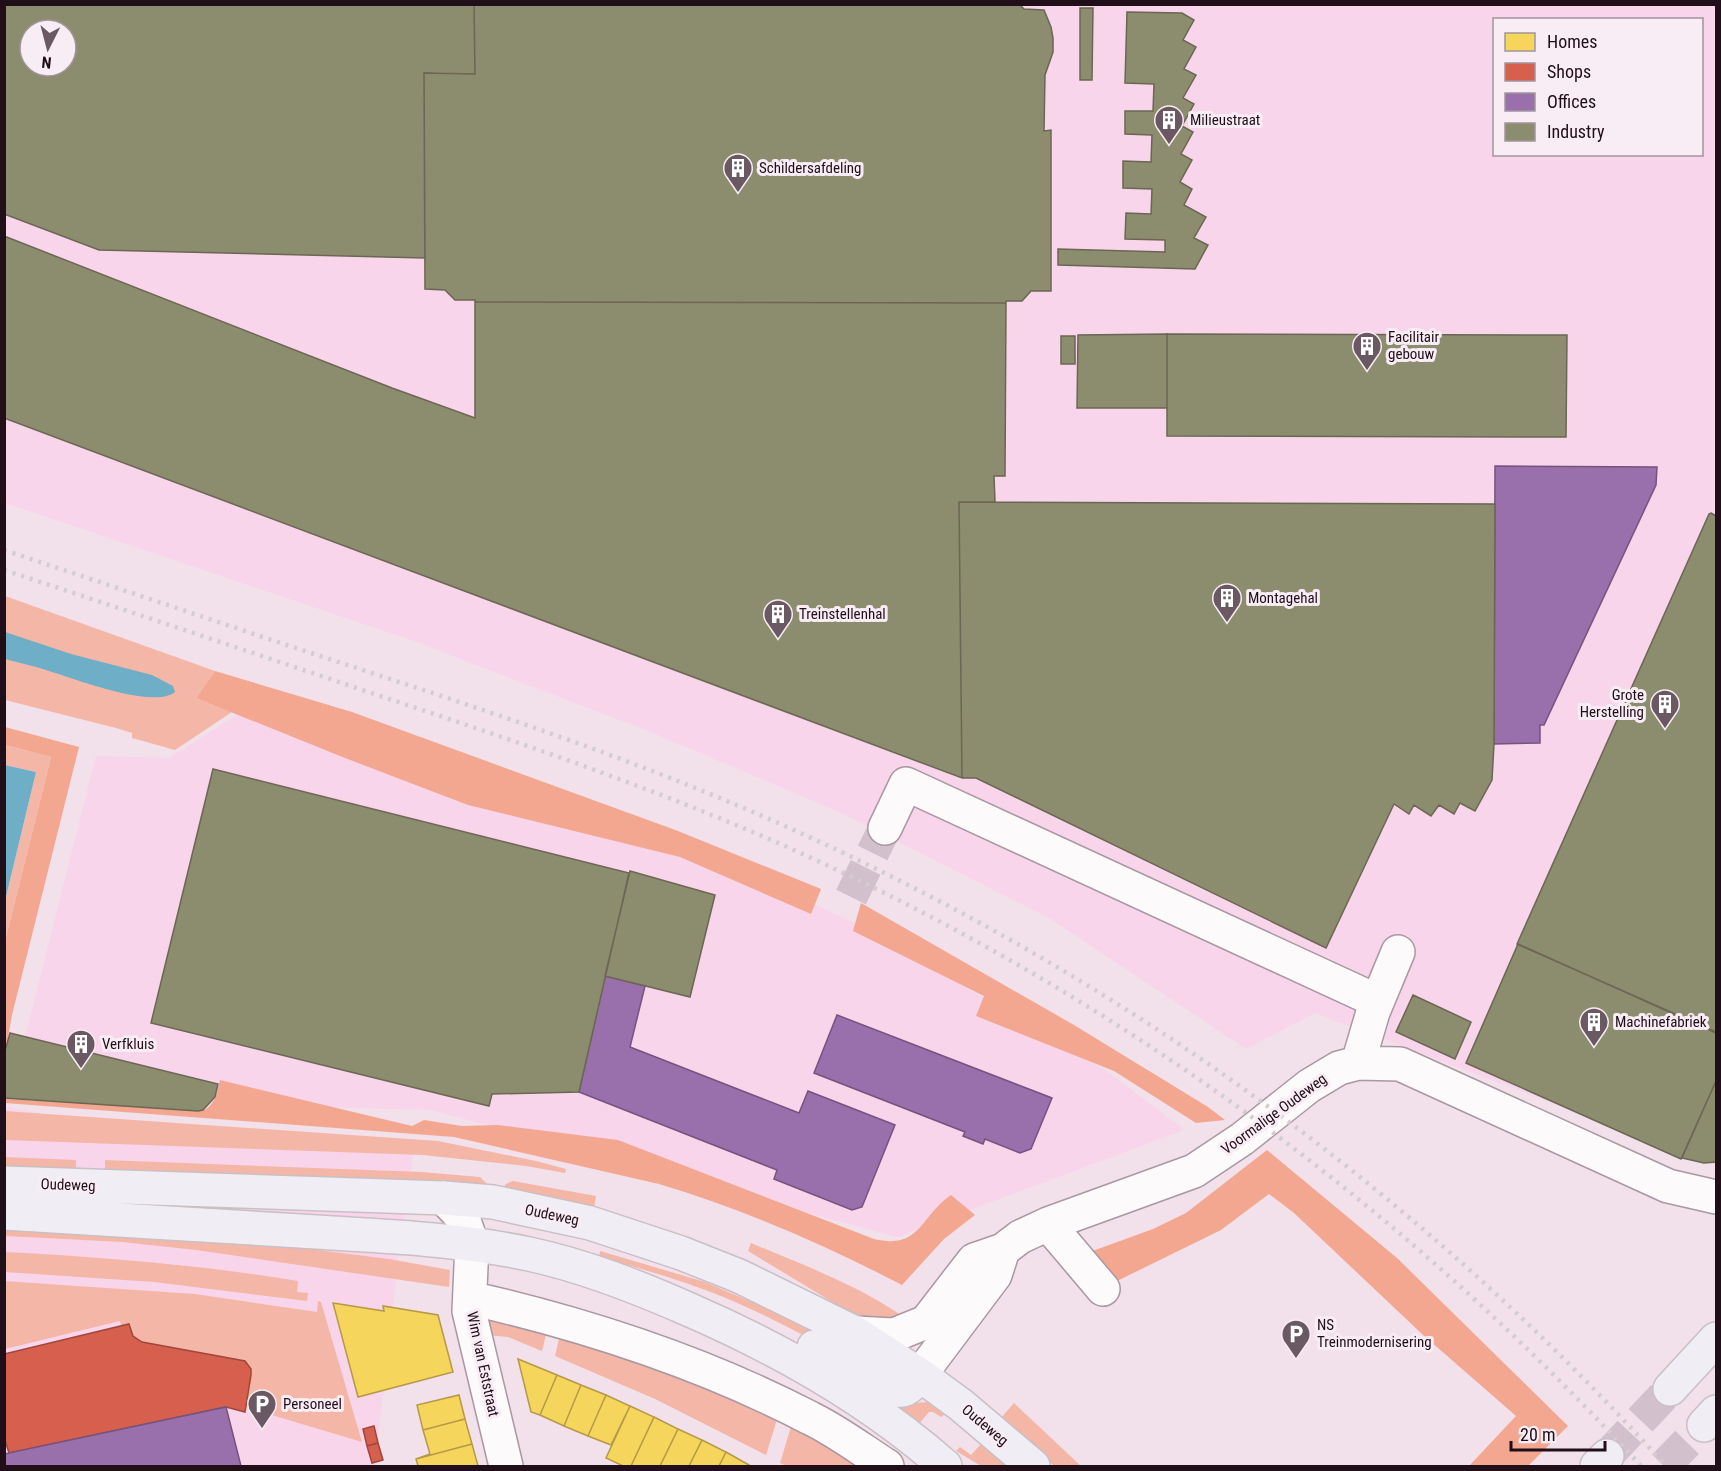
<svg xmlns="http://www.w3.org/2000/svg" width="1721" height="1471" font-family="'Roboto Condensed',sans-serif">
<rect width="100%" height="100%" fill="#f2e0eb"/>
<path fill="#f8d5ea" fill-rule="evenodd" d="M5 5H1716V1165L1315 1013 1246 1049 1049 918 837 811 648 731 414 641 5 503ZM1494 20H1702V154H1494ZM30 30H66V66H30Z
M256 703 686 846 870 930 1111 1074 1184 1130 897 1237 432 1110 9 1100 96 756 169 758Z
M4 1107 73 1119 414 1148 398 1259 375 1466H5Z"/>
<path fill="#f4b7a7" d="M5 596 215 671 196 698 232 712 175 750 132 738V733L116 728 5 700Z
M5 745 51 757 5 941V901L36 772 5 765Z
M4 1111 438 1141 536 1161 566 1169 565 1173 526 1166 423 1155 5 1140Z
M5 1157 76 1160V1180L5 1177Z
M105 1160 422 1172 480 1177 489 1186 235 1185 222 1173 105 1169Z
M513 1181 596 1196 593 1215 501 1190 506 1184Z
M4 1227 262 1243 389 1259 450 1270 449 1287 196 1250 122 1242 5 1236Z
M751 1243C801 1264 855 1284 901 1315L900 1318 865 1319 852 1314 748 1251Z
M600 1251 705 1282 768 1309 871 1362 863 1367C818 1343 773 1318 726 1298 685 1281 642 1269 599 1257Z
M5 1252C103 1257 201 1265 298 1281L297 1292 308 1293 307 1301 154 1282 5 1272Z
M4 1281 195 1294 317 1312 318 1301 321 1302 362 1442 228 1402 126 1344 120 1321 5 1349Z
M487 1318 548 1327 542 1351 508 1337 485 1335Z
M561 1330 779 1413 766 1455 655 1399 555 1356Z
M929 1402 944 1415 941 1417 933 1412H929L918 1425 894 1408 898 1404Z
M1014 1403 1081 1466H1054L1000 1419Z
M793 1420 868 1466H787L780 1463Z
M981 1444 1007 1466H981L956 1451 960 1447 971 1455Z"/>
<path fill="#f3a790" d="M215 671 352 712 678 831 821 889 811 914 680 857 468 805 345 758 196 698Z
M5 727 79 747 12 1015 5 1054V941L51 757 5 745Z
M861 903 1074 1025 1208 1107 1225 1120 1196 1123 1114 1071 976 1016 984 996 853 931Z
M220 1080 412 1126 424 1120 462 1126 498 1125 618 1140 874 1239C921 1250 920 1216 951 1195L975 1215 944 1239 902 1285C825 1245 743 1209 659 1184L454 1137 5 1103V1099L205 1110C216 1102 217 1093 220 1080Z
M1267 1150 1397 1258 1568 1426 1528 1466H1469L1516 1416 1422 1334 1294 1213 1269 1194 1221 1230 1115 1282 1087 1253 1153 1229 1186 1213Z"/>
<path fill="#6eaec6" d="M5 632 71 654 152 675 173 686 175 692C152 711 63 674 36 667 26 664 15 662 5 659Z
M5 765 36 772 5 901 4 765Z"/>
<path fill="#f6d55c" stroke="#b69948" stroke-width="1.5" d="M333 1303 384 1311 383 1306 438 1315 453 1372 358 1397Z
M518 1359 557 1375 540 1415 531 1412Z
M557 1375 581 1385 564 1426 540 1415Z
M581 1385 606 1395 588 1436 564 1426Z
M459 1395 465 1419 423 1430 417 1405Z
M606 1395 630 1406 611 1445 588 1436Z
M630 1406 654 1417 631 1466H623L606 1458Z
M654 1417 678 1429 660 1466H631Z
M465 1419 472 1444 416 1459 430 1454 423 1430Z
M678 1429 702 1440 689 1466H660Z
M702 1440 726 1452 719 1466H689Z
M472 1444 478 1466H418L416 1459Z
M726 1452 749 1465 748 1466H719Z"/>
<path fill="#d6604d" stroke="#9f473d" stroke-width="1.5" d="M129 1324 133 1336 142 1342 245 1361 251 1369V1375L245 1412 226 1407 9 1453 4 1437V1354Z
M374 1426 378 1443 367 1446 363 1429Z
M378 1443 383 1460 372 1463 367 1446Z"/>
<path fill="#9970ab" stroke="#75537f" stroke-width="1.5" d="M1495 466 1657 467 1656 485 1544 725H1540V743L1494 744Z
M605 976 645 986 630 1047 799 1113 808 1091 895 1125 862 1207 852 1210 774 1179 777 1170 579 1092Z
M837 1015 1052 1098 1031 1149 1020 1153 985 1139 983 1144 963 1136 965 1132 814 1073Z
M226 1407 241 1466H4V1454Z"/>
<path fill="#8c8c6e" stroke="#6c6654" stroke-width="1.5" fill-rule="evenodd" d="M4 4 474 5 475 74 424 73 425 258 99 250 4 214ZM30 30H66V66H30Z
M474 4H1019L1024 9 1044 10 1051 27 1053 38V52L1045 75 1044 131 1051 130V291H1031L1022 301H1006V303L475 302V300H455L445 290 425 289 424 73 475 74Z
M1080 8H1093L1092 80H1080Z
M1127 12 1182 13 1194 20 1183 40 1196 47 1184 69 1196 75 1183 98 1194 104 1182 126 1193 132 1181 154 1192 160 1180 182 1192 189 1184 205 1206 217 1194 238 1208 245 1195 269 1058 265V249L1165 252V240L1125 239 1126 213 1151 214 1152 189 1123 188V161L1151 162 1152 135 1125 134V111H1153L1154 84 1125 83Z
M4 236 392 388 475 418V302L1006 303 1005 476H994L995 502H959L962 778 4 418Z
M1167 334 1567 335 1566 437 1167 436Z
M1167 334V408H1077L1078 335Z
M1061 336H1075V364H1061Z
M959 502 1495 504 1494 744 1492 780 1475 811 1460 803 1454 814 1439 805 1431 816 1414 805 1409 814 1394 804 1326 948 976 778H962Z
M1711 513 1716 516V1032L1517 944 1709 514Z
M213 769 629 873 579 1092 492 1094 489 1106 151 1023Z
M630 871 715 895 690 997 605 976Z
M1518 944 1716 1033V1081L1681 1159 1466 1063Z
M1413 995 1471 1022 1455 1059 1396 1032Z
M10 1033 218 1084 215 1097 203 1110 198 1111 4 1098V1054Z
M1716 1081V1162L1704 1163 1682 1158Z"/>
<g fill="none" stroke-linecap="round" stroke-linejoin="round">
<path stroke="#d2c0cc" stroke-width="33" stroke-dasharray="33 16" stroke-linecap="butt" d="M851 897 885 828"/>
<path stroke="#d2c0cc" stroke-width="33" stroke-dasharray="33 16" stroke-linecap="butt" d="M1607 1456 1670 1389
M1664 1466 1704 1425"/>
<g stroke="#a998a2" stroke-width="36">
<path id="minor" d="M885 828 906 784 1377 1001
M1358 1063 1373 1012 1398 952
M444 1198 463 1218 472 1244 469 1311 506 1466
M1048 1224 1103 1289
M470 1298C588 1325 702 1362 810 1418 837 1431 862 1450 887 1466
M855 1333 894 1335 926 1322 974 1260 1003 1250 1020 1237 1048 1224 1194 1171 1242 1139 1309 1086 1339 1068 1358 1063 1400 1064 1668 1186 1716 1197
M920 1375 995 1275 1003 1250"/>
</g>
<g stroke="#c9bfc5" stroke-width="36">
<path id="major" d="M4 1183 444 1198 493 1202 590 1223 681 1253 739 1276 855 1333 920 1375 961 1405 1033 1466
M4 1213C103 1219 201 1225 300 1231 376 1236 454 1238 529 1254 585 1266 638 1287 690 1310 782 1350 870 1400 945 1466
M814 1347C830 1356 888 1394 903 1390 909 1389 915 1380 920 1375
M1670 1389 1716 1339
M1704 1425 1716 1412
M1597 1466 1607 1456"/>
</g>
<use href="#minor" stroke="#fdfafc" stroke-width="33"/>
<use href="#major" stroke="#f0eef4" stroke-width="33"/>
<path stroke="#d3ccd0" stroke-width="4.5" stroke-dasharray="3 6" stroke-linecap="butt" d="M4 550C130 592 255 635 381 676 506 717 632 760 753 812 1101 962 1413 1185 1666 1466
M4 570C128 611 251 652 374 694 510 739 645 785 776 842 1104 987 1399 1201 1641 1466"/>
</g>
<defs>
<g id="building-pin" transform="scale(1.5)"><path d="M0 17L-7.5 6A9.5 9.5 0 1 1 7.5 6Z" fill="#6a5862" stroke="#f8edf4"/><path d="M-4-6H4V6H1V3H-1V6H-4ZM-2.5-4.3h1.7v1.8h-1.7ZM.8-4.3h1.7v1.8H.8ZM-2.5-1h1.7V.8h-1.7ZM.8-1h1.7V.8H.8Z" fill="#fff"/></g>
<g id="parking-pin" transform="scale(1.5)"><path d="M0 17L-7.5 6A9.5 9.5 0 1 1 7.5 6Z" fill="#6a5862" stroke="#f8edf4"/><path d="M-3.5-5.5H1a3.5 3.5 0 0 1 0 7H-1V5.5H-3.5ZM-1-3.4V-.6H.8a1.4 1.4 0 0 0 0-2.8Z" fill="#fff"/></g>
</defs>
<g fill-rule="evenodd">
<use href="#building-pin" x="1169" y="120"/>
<use href="#building-pin" x="738" y="168"/>
<use href="#building-pin" x="1367" y="346"/>
<use href="#building-pin" x="1227" y="598"/>
<use href="#building-pin" x="778" y="614"/>
<use href="#building-pin" x="1665" y="704"/>
<use href="#building-pin" x="1594" y="1022"/>
<use href="#building-pin" x="81" y="1044"/>
<use href="#parking-pin" x="1296" y="1334"/>
<use href="#parking-pin" x="262" y="1404"/>
</g>
<g text-anchor="middle" stroke-width="6" stroke-linejoin="round" paint-order="stroke">
<g font-size="15" fill="#200e19" stroke="#f8edf4" text-anchor="start">
<text x="1190" y="125">Milieustraat</text>
<text x="759" y="173">Schildersafdeling</text>
<text x="1388" y="342">Facilitair<tspan x="1388" dy="17">gebouw</tspan></text>
<text x="1248" y="603">Montagehal</text>
<text x="799" y="619">Treinstellenhal</text>
<text x="1644" y="700" text-anchor="end">Grote<tspan x="1644" dy="17">Herstelling</tspan></text>
<text x="1615" y="1027">Machinefabriek</text>
<text x="102" y="1049">Verfkluis</text>
<text x="1317" y="1330">NS<tspan x="1317" dy="17">Treinmodernisering</tspan></text>
<text x="283" y="1409">Personeel</text>
</g>
<g font-size="15" fill="#200e19" stroke="#f8edf4">
<text transform="translate(1274 1114) rotate(-36)" y="5">Voormalige Oudeweg</text>
<text transform="translate(68 1185) rotate(2)" y="5">Oudeweg</text>
<text transform="translate(552 1215) rotate(12)" y="5">Oudeweg</text>
<text transform="translate(483 1364) rotate(78)" y="5">Wim van Eststraat</text>
<text transform="translate(985 1425) rotate(40)" y="5">Oudeweg</text>
</g>
</g>
<rect width="1721" height="1471" fill="none" stroke="#200e19" stroke-width="12"/>
<rect x="1493" y="18" width="210" height="138" fill="#f8edf4" stroke="#a2949c" stroke-width="1.5"/>
<rect x="1505" y="33" width="30" height="18" fill="#f6d55c" stroke="#a2949c" stroke-width="1.5"/>
<text x="1547" y="48" font-size="18" fill="#200e19">Homes</text>
<rect x="1505" y="63" width="30" height="18" fill="#d6604d" stroke="#a2949c" stroke-width="1.5"/>
<text x="1547" y="78" font-size="18" fill="#200e19">Shops</text>
<rect x="1505" y="93" width="30" height="18" fill="#9970ab" stroke="#a2949c" stroke-width="1.5"/>
<text x="1547" y="108" font-size="18" fill="#200e19">Offices</text>
<rect x="1505" y="123" width="30" height="18" fill="#8c8c6e" stroke="#a2949c" stroke-width="1.5"/>
<text x="1547" y="138" font-size="18" fill="#200e19">Industry</text>
<g transform="translate(48 48) rotate(186)"><circle r="28" fill="#f8edf4" stroke="#a2949c" stroke-width="1.5"/>
<path d="M0-4.5L10 22L0 15L-10 22Z" fill="#6a5862"/>
<text y="-9" font-size="16" font-weight="bold" text-anchor="middle" fill="#200e19">N</text>
</g>
<path d="M1511 1441v9h94v-9" fill="none" stroke="#200e19" stroke-width="3"/>
<text x="1520" y="1441" font-size="18" fill="#200e19" stroke="#f8edf4" stroke-width="4.5" paint-order="stroke">20 m</text>
</svg>
